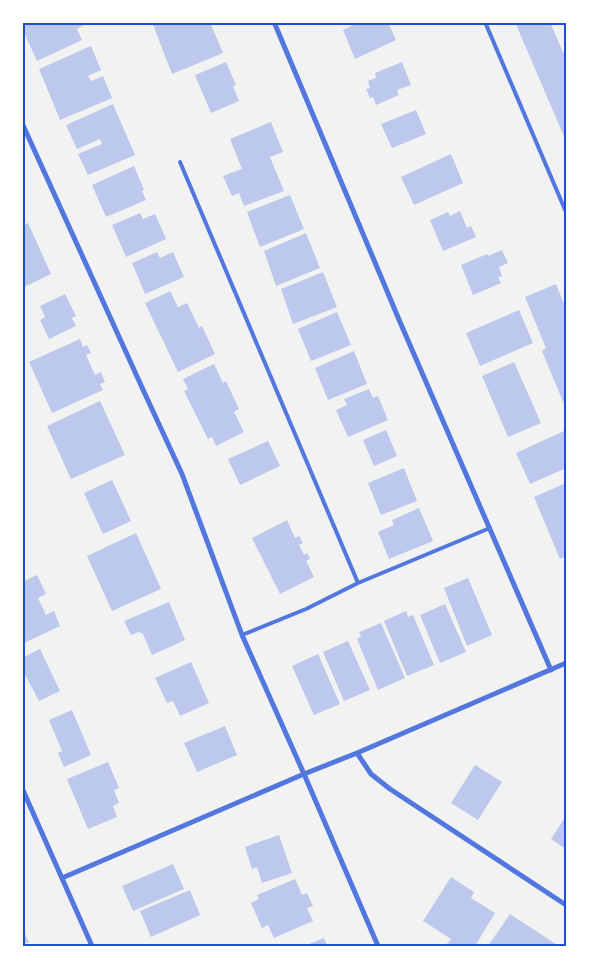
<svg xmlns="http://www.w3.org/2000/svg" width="589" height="969" font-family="Inter,sans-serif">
<rect width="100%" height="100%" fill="#f2f2f2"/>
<path fill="#bdc9ec" d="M22 22H85L86 24 77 29 82 40 37 61 22 28Z
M152 22H210L223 53 172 74Z
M360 22H388L396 40 355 59 343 30Z
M515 22H550L566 59V141Z
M91 46 101 70 88 76 91 81 103 76 112 98 60 120 39 69Z
M226 62 236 85 233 86 239 101 211 113 195 75Z
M402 62 411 85 397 90 399 95 376 105 373 97 370 98 366 89 370 88 368 81 376 78 375 73Z
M113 104 135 155 88 175 78 154 102 144 100 139 77 149 66 125Z
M416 110 426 134 392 148 381 124Z
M271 122 283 152 270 157 284 191 244 206 239 193 232 196 223 176 242 169 230 139Z
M451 154 463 183 414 205 401 177Z
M134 166 144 190 142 191 146 200 106 217 92 185Z
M290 195 304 229 260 247 247 212Z
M460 211 467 228 471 226 476 237 443 251 430 220 448 212 450 216Z
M140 213 143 219 155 214 166 239 126 257 112 225Z
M28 223 51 274 22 288V226Z
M306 233 320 268 276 286 264 251Z
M502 250 508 263 499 267 502 276 498 277 501 283 473 295 461 265 487 254 488 256Z
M157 252 160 258 173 252 184 277 145 294 132 263Z
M323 272 337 307 293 324 281 289Z
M556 284 566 309V409L542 351 546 348 525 297Z
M170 291 178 307 187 303 199 328 202 326 215 354 178 372 145 303Z
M65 294 76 316 72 318 76 326 49 339 40 320 45 317 40 306Z
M519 310 533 343 480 366 466 333Z
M337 312 351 345 311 361 298 329Z
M80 339 83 347 87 345 91 353 86 355 95 375 101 372 105 382 100 384 103 390 52 413 29 362Z
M354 351 367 384 328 400 315 368Z
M514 362 541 423 508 437 482 376Z
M214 364 223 383 226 381 239 409 234 412 244 432 216 446 212 437 208 439 184 391 188 389 183 379Z
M369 389 373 398 378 396 388 420 348 437 336 410 347 405 344 399Z
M100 401 125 455 71 479 47 426Z
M386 430 397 456 374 466 363 440Z
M564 431 566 436V468L530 484 516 453Z
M268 441 280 466 240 485 228 459Z
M404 468 417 501 381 515 368 483Z
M112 480 131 521 103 534 84 493Z
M566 483V556L560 559 534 497Z
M419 508 433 541 389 559 378 532 394 525 392 520Z
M287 520 295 538 299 536 303 543 299 545 304 555 307 553 310 559 306 561 314 577 280 594 252 538Z
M136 533 161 589 112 611 87 556Z
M37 575 46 594 38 598 46 615 54 611 60 626 22 644V582Z
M468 578 492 635 467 646 444 588Z
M169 602 185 640 152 655 143 634 139 632 131 635 124 621Z
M445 604 466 652 440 663 420 615Z
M406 611 408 617 413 615 434 665 407 676 384 621Z
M381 623 405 678 378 690 357 639 361 637 359 632Z
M348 641 370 690 344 701 323 652Z
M40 649 60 691 39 701 22 669V658Z
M318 654 340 704 314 715 292 666Z
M191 662 209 703 180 716 173 701 167 703 155 678Z
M72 710 91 755 64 767 58 753 62 751 49 720Z
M225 726 237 755 197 772 184 743Z
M108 762 119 788 114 790 119 803 113 806 117 817 88 829 67 779Z
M475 765 502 782 478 820 451 803Z
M566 816V855L563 853 566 849 551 839Z
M279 835 292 873 262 883 257 867 252 869 245 847Z
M173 864 184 889 133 911 122 886Z
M451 877 474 892 471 898 495 913 475 946H446L451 939 423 921Z
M295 879 302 895 307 893 313 906 307 908 313 921 274 938 268 925 262 928 251 903 259 899 257 895Z
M190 890 200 915 151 937 140 911Z
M510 914 559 946H488Z
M22 928 29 942 22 945Z
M324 938 327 946H304Z"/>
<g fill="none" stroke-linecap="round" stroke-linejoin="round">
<path stroke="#5277de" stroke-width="4" d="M485 22 566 212
M180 162 358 583
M242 635 306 609 358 583 490 528"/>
<path stroke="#5277de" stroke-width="5" d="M274 22 400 322 551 670
M22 123 145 394 182 474 242 635 304 774 378 946
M357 753 371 774 390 789 566 905
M22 788 92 946
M62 878 304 774 357 753 566 663"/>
</g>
<rect width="589" height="969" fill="none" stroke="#ffffff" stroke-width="48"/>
<rect x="24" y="24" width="541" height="921" fill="none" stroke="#1d4ed8" stroke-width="2"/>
</svg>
